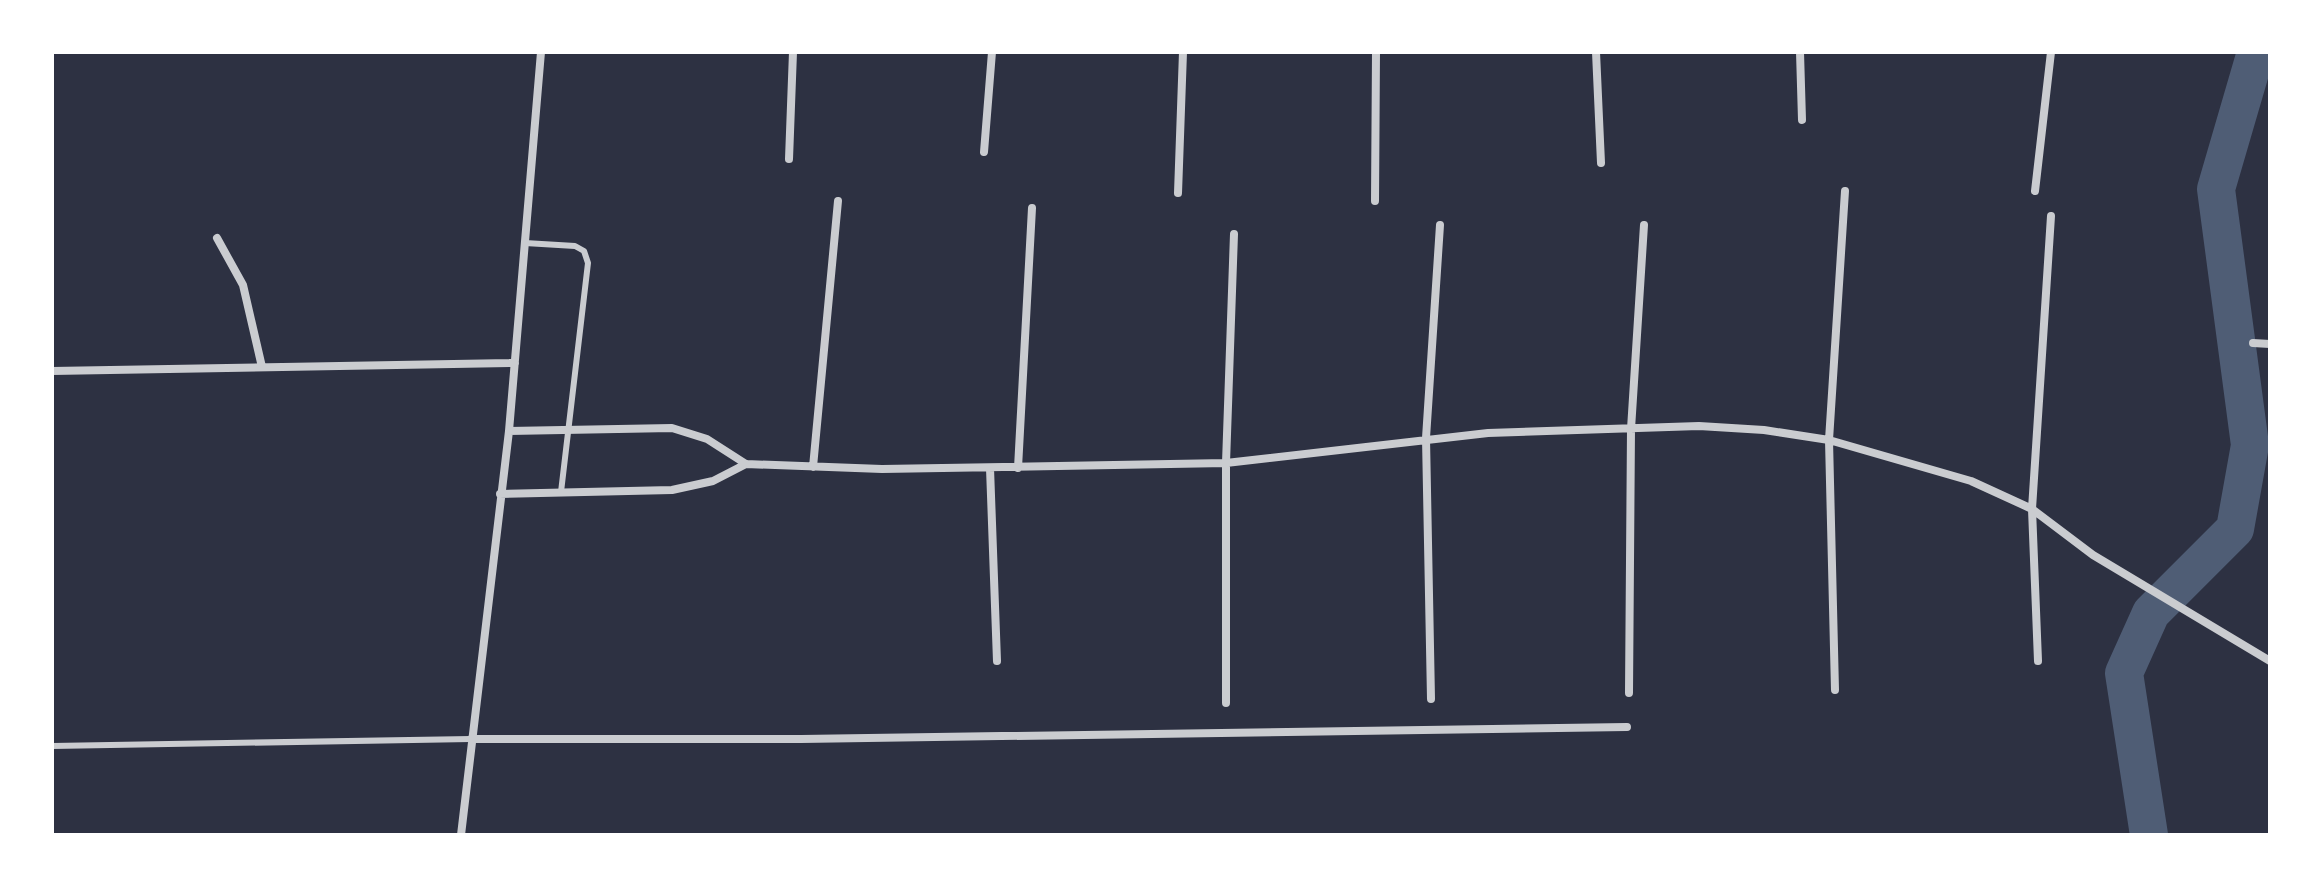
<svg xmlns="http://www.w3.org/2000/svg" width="2322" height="887" font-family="Arial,sans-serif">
<rect width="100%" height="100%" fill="#2d3142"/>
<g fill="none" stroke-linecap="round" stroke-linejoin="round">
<path stroke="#4f5d75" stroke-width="38" d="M2149 835 2124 673 2151 613 2235 529 2250 445 2216 189 2256 52"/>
<path stroke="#caccd0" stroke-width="6" d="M525 243 575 246 584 251 588 263 561 492
M52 746 471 739"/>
<path stroke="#caccd0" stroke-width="8" d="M1596 52 1601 163
M1800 52 1802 120
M984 152 992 52
M789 159 793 52
M2035 191 2051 52
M1178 193 1183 52
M1375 201 1376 52
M217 238 243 285 262 367
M2253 343 2270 344
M52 371 515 363
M509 431 672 428 707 439 746 464 882 469 1226 463 1488 433 1699 426 1764 430 1829 440 1971 481 2032 509 2093 555 2270 661
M813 467 838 201
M990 468 997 661
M1018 468 1032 208
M500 494 672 490 713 481 746 464
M2038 661 2032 509 2051 216
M1835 690 1829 440 1845 191
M1629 693 1631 429 1644 225
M1431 699 1426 438 1440 225
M1226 703V463L1234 234
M471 739H801L1627 727
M461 835 509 431 541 52"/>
</g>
<rect width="2322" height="887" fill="none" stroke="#ffffff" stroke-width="108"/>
</svg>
